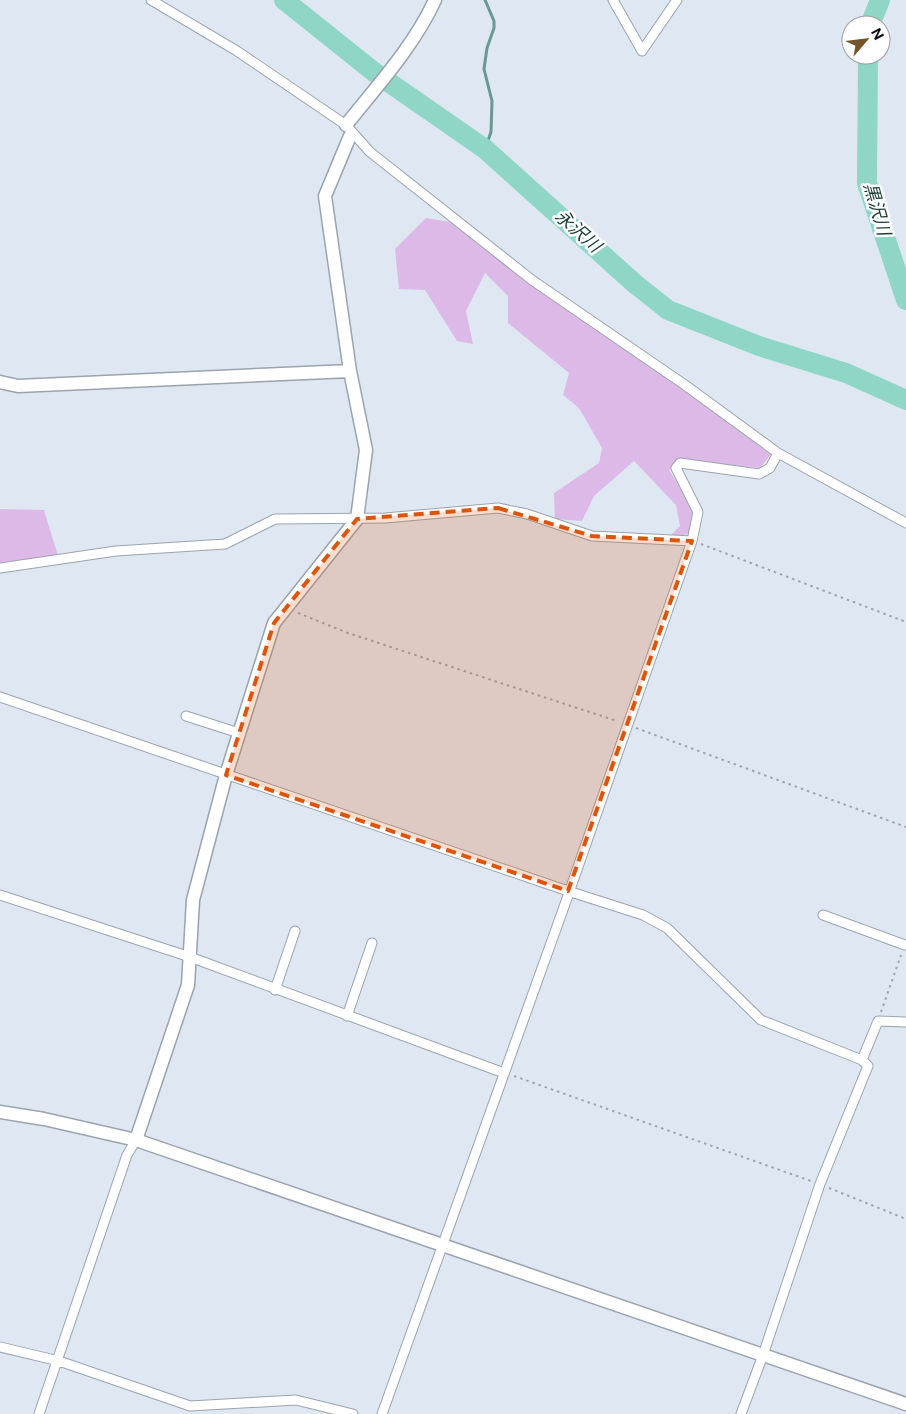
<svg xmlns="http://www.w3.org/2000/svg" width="906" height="1414" font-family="'Public Sans','Noto Sans JP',sans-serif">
<rect width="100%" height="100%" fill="#dfe8f2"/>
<path fill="#dcb9e6" d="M426 218 461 224 772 453 760 468 680 459 669 470 693 508 689 534 669 537 680 526 676 505 634 461 594 496 582 521 555 519 554 493 599 463 602 448 579 408 563 395 569 373 508 323V296L485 273 466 311 473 344 457 341 425 290 399 289 395 249Z
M0 509 44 510 59 559 0 567Z"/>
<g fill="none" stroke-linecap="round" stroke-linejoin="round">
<path stroke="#679a90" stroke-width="3" d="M485 149 491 132 492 101 484 69 487 48 494 28V21L485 0"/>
<path stroke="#8fd6c7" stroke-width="20" d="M284 0 374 72 485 149 634 283 668 310 759 346 846 373 906 400
M870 25 880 0
M868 55 867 183 906 300"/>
<g stroke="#9ba4ad" stroke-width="11">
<path id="street" d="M151 0 237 51 346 125 370 152 532 280 685 385 778 453 906 523
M613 0 642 51 677 0
M0 568 116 551 225 544 275 519 385 518 498 508 527 514 592 536 692 541
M0 697 568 891 643 915 667 928 761 1020 862 1060 868 1066 820 1184 763 1355 741 1414
M186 716 239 733
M0 895 190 957 504 1073
M823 915 905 945
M275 990 295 931
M347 1016 372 943
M862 1060 878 1021 906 1022
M0 1347 59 1361 190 1406 296 1400 353 1414
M39 1414 127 1155 136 1140
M382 1414 565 904 692 541 698 512 676 468 680 463 759 474 770 468 778 453"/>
</g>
<g stroke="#9ba4ad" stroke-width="15">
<path id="secondary" d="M346 125C377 86 414 46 435 0
M0 382 18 386 350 371
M0 1112 44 1119 136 1140 906 1404
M136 1140 188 985 193 900 226 775 274 623 357 519 366 450 350 371 325 196 350 136"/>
</g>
<path stroke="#9da4ac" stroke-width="2" stroke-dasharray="2.5 4" stroke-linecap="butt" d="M701 544 906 622
M298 613 348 633 617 721
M636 728 906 827
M881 1012 901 955
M514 1076 811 1181
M829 1188 906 1219"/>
<use href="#street" stroke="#fff" stroke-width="9"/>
<use href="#secondary" stroke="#fff" stroke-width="12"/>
</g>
<path fill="#dd550c" fill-opacity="0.2" stroke="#dd550c" stroke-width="4" stroke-dasharray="10 6" stroke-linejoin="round" d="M498 508 592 536 692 541 568 891 226 775 274 623 357 519Z"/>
<g text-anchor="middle" stroke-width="5" stroke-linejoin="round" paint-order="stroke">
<g font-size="18" font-style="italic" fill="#1b3d37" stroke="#fff">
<text transform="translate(877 209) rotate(74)" y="6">黒沢川</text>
<text transform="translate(578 231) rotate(41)" y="6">永沢川</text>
</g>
</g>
<g transform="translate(866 40) rotate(62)"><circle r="24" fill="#ffffff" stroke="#9d9fa0"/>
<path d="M0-4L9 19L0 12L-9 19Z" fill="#725529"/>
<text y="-8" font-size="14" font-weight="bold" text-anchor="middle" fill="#0b0e11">N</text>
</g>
</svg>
